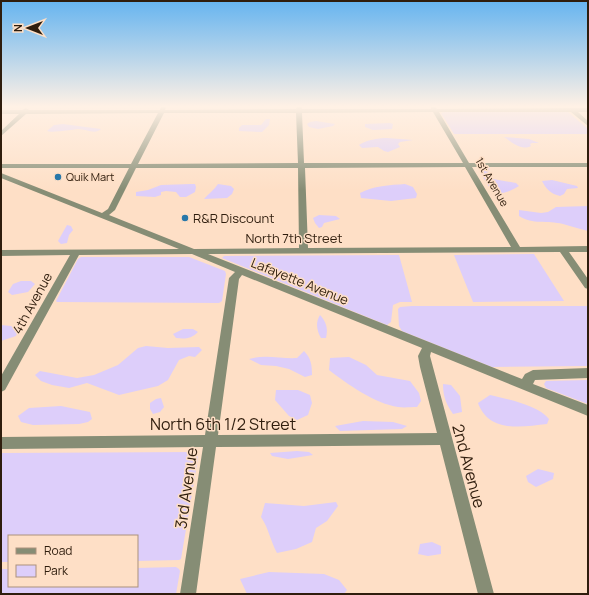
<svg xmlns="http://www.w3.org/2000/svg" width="589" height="595" font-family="Manrope,sans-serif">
<rect width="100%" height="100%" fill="#fedfc6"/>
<path fill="#ddcefa" d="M444 112H568L588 129V134H454L441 113Z
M266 119H270L269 125 262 132 239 131V128L242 125H261Z
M316 121 335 124 333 126 318 129 309 127 307 124 310 122Z
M390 123 393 124 392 129 373 130 365 127V124Z
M63 124 101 129C95 135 86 129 78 129 70 130 52 133 47 131L54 125Z
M504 137 529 139 539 143H532L530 144 531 146C521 151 513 143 504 137Z
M387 138 413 140 400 142 398 144 400 147 388 152 384 151 378 147 362 148 359 145C367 140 377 138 387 138Z
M490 168 487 173 493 179 516 183 519 186C497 199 491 194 480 171L484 169Z
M552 180 577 186 578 188 567 189 564 194 560 196C551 194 546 189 542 181Z
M191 184H195L196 187 195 192 186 197H180L176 192 166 191 161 192V195L155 197 136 196V192L148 190 161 185Z
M218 184 231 186 234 189 232 194 227 198 204 199C208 194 214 190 218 184Z
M405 184 413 187 417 194 416 198 391 201 361 198 360 193C373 186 390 185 405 184Z
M588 206V231C579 229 571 226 563 224 547 220 533 225 519 216V210L541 213 548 212 556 207Z
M319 215 336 216 340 219 324 223 322 227 319 228 315 223 313 218Z
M67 225 71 226 73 230 69 235 67 243 61 244 58 241Z
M534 254 564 301 473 302 454 255Z
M399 255 412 302H400L393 305 391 322 387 325 222 258 224 256Z
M81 257H189L225 271 226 274 222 301 219 303 57 302 56 301 78 259Z
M21 281H31L35 284 28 292 12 295 8 292 13 284Z
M412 306H588V366L492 367 402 331 399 326 398 309 400 307Z
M320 315C327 323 328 329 326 338H321C317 331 315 323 320 315Z
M1 325 11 326 18 331 16 336 1 341Z
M183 329H193L198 332C191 339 185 339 176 338L173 334Z
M146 346 168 348 199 347 202 350 195 357 189 356 179 360 168 380 158 386 119 395 87 383 69 388 52 385 41 381 35 375 40 371 77 378 94 375 118 365 138 348Z
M304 351C311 358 312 365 312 375L305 377 289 369 276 366 261 365 249 359C265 354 281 359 297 358Z
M349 357 366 365 377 375 410 381 419 393 421 401 417 407C411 407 404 408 398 407 376 404 347 384 329 370L330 358Z
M588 380V404L546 388 544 384 546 381Z
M443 384 451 385 460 396 462 412 453 414C446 404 443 396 443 384Z
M276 390H298L310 395 312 403 308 415 297 420 289 416 275 400Z
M490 395C507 399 538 405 549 419L547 424C521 427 489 433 478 403Z
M161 398 164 407 160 412 153 414 150 409V403L156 399Z
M61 406 90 412 92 419 88 422 79 424 33 425 21 422 18 416 29 408Z
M363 421 393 422 407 426 402 429 340 431 335 426Z
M297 451 309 452 313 455 288 459 272 456 270 453Z
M196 452 198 458 181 559 179 560 137 561V536H9V562H1V453Z
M538 469 554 473 553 479 536 487 528 482 526 476Z
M336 502 338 506 327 521 316 528 312 542 296 549 277 553C270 540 269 529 261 517L265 503 304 506Z
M432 542 441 546V554L428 556 418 554 420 544Z
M176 567 179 569 180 571 176 594H1V569H9V586H137V568Z
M269 572 324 574 339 580 347 590 344 594H247L240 579Z"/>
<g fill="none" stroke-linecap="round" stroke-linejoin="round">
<path fill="#868d75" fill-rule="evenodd" d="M161 107H166L165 110 296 109 297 107H301L302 109H431V107H435L437 109 588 108V112H578L588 121V126L571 112H439L469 163H588V167H472L520 247 588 246V252H569L588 279V289L585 288 560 252 208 254 522 379 525 374 533 370 588 368V378L535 380 533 384 588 405V416L431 352 430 356 494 594H478L440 445 216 447 196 594H180L203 447 1 449V437L205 435 229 278 235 272 192 254 79 255 5 390 1 392V376L70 255 1 256V250L179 249 1 178V173L102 213 108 209 129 168H1V164H131L158 113 26 114 1 136V131L19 114H1V110H22L26 108 29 110H160ZM433 112 463 163H304L302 113ZM164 113H296L298 163 138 164ZM465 167 511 247 308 248 305 168ZM136 168H298L299 248 194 249 109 215 115 210ZM242 275 422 348 418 356 420 367 437 433 218 435 239 279Z"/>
</g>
<linearGradient id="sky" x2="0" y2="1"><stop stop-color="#65b4f0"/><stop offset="0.56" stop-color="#fff1e5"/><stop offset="1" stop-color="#fff1e5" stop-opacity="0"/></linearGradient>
<rect width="589" height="190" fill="url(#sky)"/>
<g fill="#2877a9" stroke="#fedfc6" stroke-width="1.5">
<circle cx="58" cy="177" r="4"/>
<circle cx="185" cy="218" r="4"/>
</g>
<g text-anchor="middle" stroke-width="3" stroke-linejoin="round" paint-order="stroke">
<g font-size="11" fill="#2f1d0d" stroke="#fedfc6" text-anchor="start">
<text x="66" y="181">Quik Mart</text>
</g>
<g font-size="11" fill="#2f1d0d" stroke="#fedfc6">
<text transform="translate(492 182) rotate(60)" y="4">1st Avenue</text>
</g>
<g font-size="13" fill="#2f1d0d" stroke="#fedfc6" text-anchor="start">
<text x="193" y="223">R&amp;R Discount</text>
</g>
<g font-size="13" fill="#2f1d0d" stroke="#fedfc6">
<text x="294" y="243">North 7th Street</text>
<text transform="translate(300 281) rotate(22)" y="5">Lafayette Avenue</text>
<text transform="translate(32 303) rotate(-61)" y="5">4th Avenue</text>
</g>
<g font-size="16" fill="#2f1d0d" stroke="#fedfc6">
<text x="223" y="430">North 6th 1/2 Street</text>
<text transform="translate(469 466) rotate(75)" y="6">2nd Avenue</text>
<text transform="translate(186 488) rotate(-82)" y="6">3rd Avenue</text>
</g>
</g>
<rect width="589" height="595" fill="none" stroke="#2f1d0d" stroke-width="4"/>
<rect x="8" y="535" width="130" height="52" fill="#fedfc6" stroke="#ab917c"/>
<rect x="16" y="548" width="20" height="6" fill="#868d75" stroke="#ab917c"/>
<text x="44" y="555" font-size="12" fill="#2f1d0d">Road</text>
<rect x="16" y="565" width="20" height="12" fill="#ddcefa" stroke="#ab917c"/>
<text x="44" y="575" font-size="12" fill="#2f1d0d">Park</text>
<g transform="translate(28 28) rotate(270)" stroke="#fedfc6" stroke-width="3" paint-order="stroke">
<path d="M0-3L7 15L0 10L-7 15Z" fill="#2f1d0d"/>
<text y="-6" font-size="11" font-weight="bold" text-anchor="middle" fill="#2f1d0d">N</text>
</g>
</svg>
